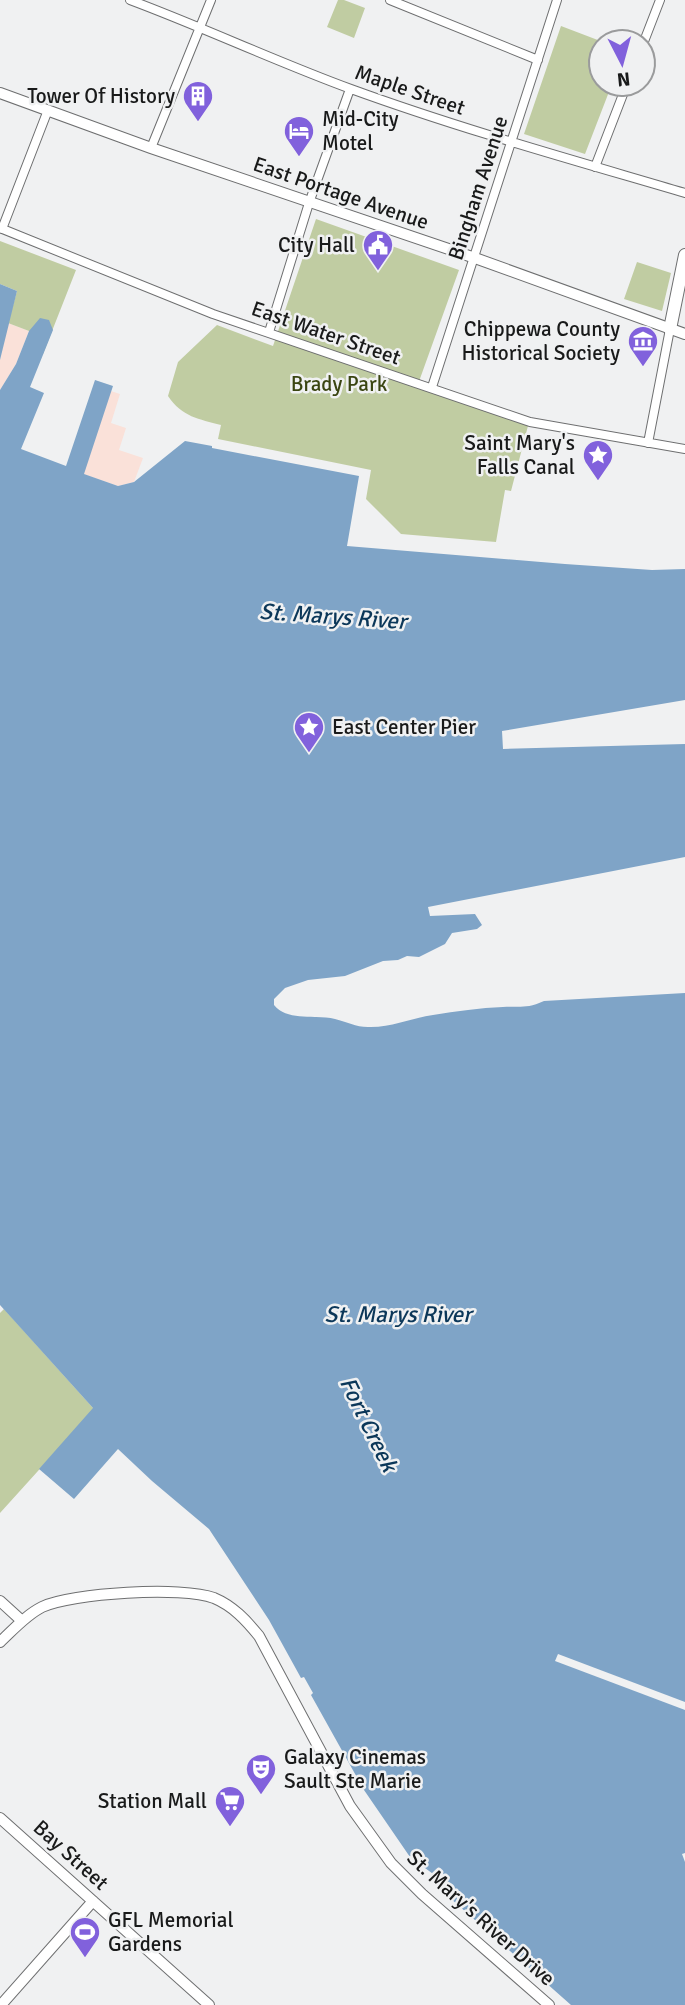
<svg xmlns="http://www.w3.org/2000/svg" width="685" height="2005" font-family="Signika,sans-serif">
<rect width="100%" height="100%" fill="#f0f1f2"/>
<path fill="#fae1d9" d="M8 323 29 331 16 364 0 390V360Z
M111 391 120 394 111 423 126 428 119 450 143 458 134 482 118 486 83 474Z"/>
<path fill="#c0cca2" d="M338 0H344L365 8 354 38 327 27Z
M561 26 603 42H601V84H612L585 154 524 134Z
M316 219 459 270 417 387 529 422 511 491 505 490 496 542 401 534 366 499 371 470 218 439 221 425C199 419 182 417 168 396L178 362 217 325 273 346Z
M0 241 76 270 43 354 40 339 29 331 8 323 17 291 0 284Z
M637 262 671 273 662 311 624 299Z
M4 1309 94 1409 0 1513V1313Z"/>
<path fill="#7fa4c7" d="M0 284 17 291 0 360Z
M40 318 49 320 53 330 30 387 44 393 21 449 66 466 95 380 113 386 84 474 118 486 134 482 185 441 212 446V448L359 476 347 546 565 564 652 570 685 569V700L502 731 503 749 685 744V857L428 907 430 916 475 914 482 925 477 929 452 933 445 944 419 957 407 956 398 960 383 961 345 976 308 980 285 988 274 999V1005C288 1022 315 1014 335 1019 348 1022 357 1028 371 1027 393 1027 412 1018 433 1015 456 1011 480 1008 503 1007 521 1006 526 1009 544 1001L685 993V1853L682 1854 685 1862V2005H571L450 1898 451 1895 439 1883 440 1879 410 1857 364 1790 311 1695 313 1693 304 1677 301 1678 269 1620 209 1529 152 1481 118 1449 74 1499 39 1469 93 1408 0 1305V390L16 364 29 331Z"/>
<path fill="#f0f1f2" d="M558 1654 685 1702V1710L555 1661Z"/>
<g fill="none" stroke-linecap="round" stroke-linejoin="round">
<g stroke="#6e6f70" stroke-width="10">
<path id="street" d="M130 0C205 28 277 62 351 89 461 129 573 160 685 193
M390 0 538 60
M643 44 660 0
M151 148 211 0
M595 167 627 84
M0 228 213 314 530 422 685 449
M2 229 48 110
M269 332 309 203 350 89
M432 387 557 0
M648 443 670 329"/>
</g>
<g stroke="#6e6f70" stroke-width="12">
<path id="secondary" d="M0 93 151 148 475 258 685 334
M0 1601 22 1621
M0 1642C13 1630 26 1615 42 1607 71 1593 183 1586 214 1598 233 1606 246 1620 259 1636L350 1806 391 1863 422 1894 549 2005
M0 1818 209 2005
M1 2005 93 1901"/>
</g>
<g stroke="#6e6f70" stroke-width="14">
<path id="primary" d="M670 329 685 255"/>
</g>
<use href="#street" stroke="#fff" stroke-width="8"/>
<use href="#secondary" stroke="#fff" stroke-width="10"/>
<use href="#primary" stroke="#fff" stroke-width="12"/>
</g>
<defs>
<g id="building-pin" transform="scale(1.575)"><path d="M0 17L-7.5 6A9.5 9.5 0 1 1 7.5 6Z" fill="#8161dc" stroke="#f0f1f2"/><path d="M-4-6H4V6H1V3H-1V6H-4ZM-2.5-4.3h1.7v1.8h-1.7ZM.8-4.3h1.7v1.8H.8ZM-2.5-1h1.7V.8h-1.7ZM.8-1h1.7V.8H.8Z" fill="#fff"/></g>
<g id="hotel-pin" transform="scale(1.575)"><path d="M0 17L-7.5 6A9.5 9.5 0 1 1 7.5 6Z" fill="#8161dc" stroke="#f0f1f2"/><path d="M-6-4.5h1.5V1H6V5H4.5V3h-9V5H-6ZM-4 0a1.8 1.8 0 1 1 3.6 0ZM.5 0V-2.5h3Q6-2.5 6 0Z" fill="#fff"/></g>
<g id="civic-pin" transform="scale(1.575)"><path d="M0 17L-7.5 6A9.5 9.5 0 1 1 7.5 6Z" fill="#8161dc" stroke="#f0f1f2"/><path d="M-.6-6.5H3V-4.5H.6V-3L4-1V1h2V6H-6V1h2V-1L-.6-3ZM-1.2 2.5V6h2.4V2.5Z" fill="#fff"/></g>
<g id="museum-pin" transform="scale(1.575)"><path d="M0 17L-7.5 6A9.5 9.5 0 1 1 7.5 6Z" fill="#8161dc" stroke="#f0f1f2"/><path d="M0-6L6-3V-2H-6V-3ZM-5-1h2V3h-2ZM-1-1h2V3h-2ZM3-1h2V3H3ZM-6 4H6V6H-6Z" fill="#fff"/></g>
<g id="sight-pin" transform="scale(1.575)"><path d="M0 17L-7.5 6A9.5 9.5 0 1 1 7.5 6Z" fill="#8161dc" stroke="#f0f1f2"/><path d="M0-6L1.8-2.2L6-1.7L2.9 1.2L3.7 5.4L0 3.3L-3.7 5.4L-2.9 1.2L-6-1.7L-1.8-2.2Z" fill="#fff"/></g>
<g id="theatre-pin" transform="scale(1.575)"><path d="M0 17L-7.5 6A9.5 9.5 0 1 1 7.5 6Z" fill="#8161dc" stroke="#f0f1f2"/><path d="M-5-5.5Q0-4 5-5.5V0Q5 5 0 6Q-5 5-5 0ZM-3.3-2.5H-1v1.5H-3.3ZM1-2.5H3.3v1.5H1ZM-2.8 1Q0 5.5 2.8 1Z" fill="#fff"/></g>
<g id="supermarket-pin" transform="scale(1.575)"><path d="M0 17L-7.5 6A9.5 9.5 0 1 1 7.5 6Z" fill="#8161dc" stroke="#f0f1f2"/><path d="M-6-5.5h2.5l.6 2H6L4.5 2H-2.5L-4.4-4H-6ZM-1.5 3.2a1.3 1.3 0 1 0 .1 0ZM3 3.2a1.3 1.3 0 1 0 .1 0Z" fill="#fff"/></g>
<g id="stadium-pin" transform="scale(1.575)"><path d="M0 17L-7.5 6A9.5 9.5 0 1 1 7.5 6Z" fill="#8161dc" stroke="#f0f1f2"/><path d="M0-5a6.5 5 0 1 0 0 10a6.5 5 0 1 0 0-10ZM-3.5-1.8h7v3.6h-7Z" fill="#fff"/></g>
</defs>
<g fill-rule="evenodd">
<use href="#building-pin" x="198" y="96"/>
<use href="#hotel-pin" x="299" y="131"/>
<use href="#civic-pin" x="378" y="245"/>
<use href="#museum-pin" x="643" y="341"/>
<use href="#sight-pin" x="598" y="455"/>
<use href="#sight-pin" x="309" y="727"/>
<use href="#theatre-pin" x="261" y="1769"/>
<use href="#supermarket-pin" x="230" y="1801"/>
<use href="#stadium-pin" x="85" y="1932"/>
</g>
<g text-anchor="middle" stroke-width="5" stroke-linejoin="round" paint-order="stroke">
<g font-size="21" fill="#191a1a" stroke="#f0f1f2">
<text transform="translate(410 90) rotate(19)" y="7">Maple Street</text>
<text transform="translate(478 188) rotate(-72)" y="7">Bingham Avenue</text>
<text transform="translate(341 193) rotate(19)" y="7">East Portage Avenue</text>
<text transform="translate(326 333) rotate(19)" y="7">East Water Street</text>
<text transform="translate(71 1855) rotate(42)" y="7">Bay Street</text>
<text transform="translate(481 1918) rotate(42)" y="7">St. Mary's River Drive</text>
</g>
<g font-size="21" fill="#191a1a" stroke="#f0f1f2" text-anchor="end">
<text x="175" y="103">Tower Of History</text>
<text x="322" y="126" text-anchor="start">Mid-City<tspan x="322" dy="24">Motel</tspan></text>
<text x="355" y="252">City Hall</text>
<text x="620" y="336">Chippewa County<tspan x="620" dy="24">Historical Society</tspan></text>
<text x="575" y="450">Saint Mary's<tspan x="575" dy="24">Falls Canal</tspan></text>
<text x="332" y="734" text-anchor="start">East Center Pier</text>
<text x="284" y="1764" text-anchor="start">Galaxy Cinemas<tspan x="284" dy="24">Sault Ste Marie</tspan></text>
<text x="207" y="1808">Station Mall</text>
<text x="108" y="1927" text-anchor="start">GFL Memorial<tspan x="108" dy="24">Gardens</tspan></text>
</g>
<g font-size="21" fill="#3a4511" stroke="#f0f1f2">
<text x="339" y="391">Brady Park</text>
</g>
<g font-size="23" font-style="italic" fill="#0b3759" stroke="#f0f1f2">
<text transform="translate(333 616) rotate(4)" y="8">St. Marys River</text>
<text x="398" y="1322">St. Marys River</text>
<text transform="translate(369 1424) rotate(64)" y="8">Fort Creek</text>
</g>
</g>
<g transform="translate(622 63) rotate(174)"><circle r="33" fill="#f0f1f2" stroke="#9a9b9c" stroke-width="2"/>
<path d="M0-5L12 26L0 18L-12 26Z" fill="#8161dc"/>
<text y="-10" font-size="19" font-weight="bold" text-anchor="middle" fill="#191a1a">N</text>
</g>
</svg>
